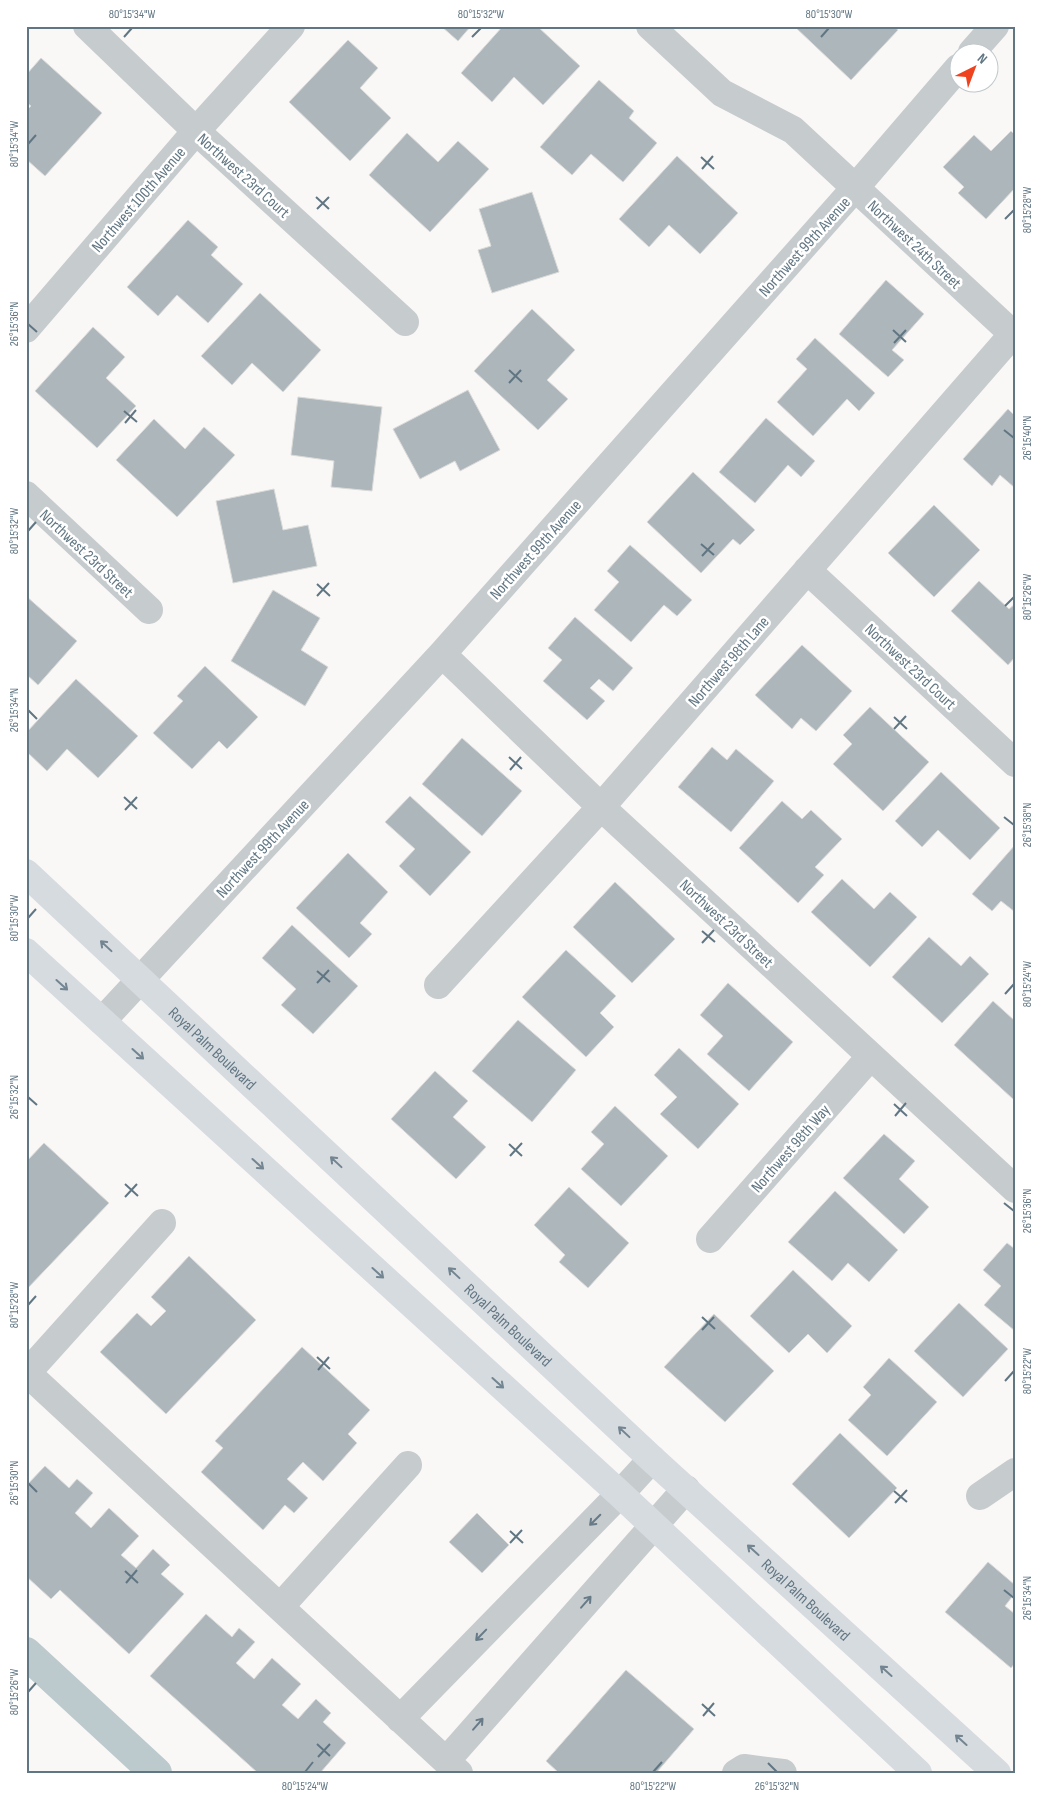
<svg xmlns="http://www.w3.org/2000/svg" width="1041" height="1799" font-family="'Sofia Sans Condensed',sans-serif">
<rect width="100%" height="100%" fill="#f9f8f6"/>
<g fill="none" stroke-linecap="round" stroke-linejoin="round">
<path stroke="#bccace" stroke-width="32" d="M26 1653 156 1773"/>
</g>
<path fill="#acb6bb" stroke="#dadad8" d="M441 26H471L458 41Z
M503 26H537L580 66 543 105 514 77 492 102 461 73Z
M794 26H893L898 30 851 80Z
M348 40 378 68 360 88 391 118 350 161 289 102Z
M41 58 102 113 45 176 26 159V111L31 106 26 102V75Z
M599 80 634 111 629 118 657 143 623 182 591 154 572 175 540 147Z
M1011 131 1015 135V188L986 219 958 193 964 187 943 167 974 135 991 151Z
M407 133 438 162 458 141 489 169 430 232 369 175Z
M677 156 738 213 700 254 669 225 649 247 619 219Z
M532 192 559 272 492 293 478 250 491 246 479 209Z
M188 220 218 247 211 255 243 284 208 323 177 295 158 316 127 287Z
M886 280 924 314 892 350 904 360 888 377 839 334Z
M260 293 321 350 283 392 252 363 232 385 201 356Z
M532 309 575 350 547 380 568 399 538 430 474 371Z
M93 327 125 357 106 378 136 406 97 448 35 391Z
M815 338 875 393 859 411 847 399 813 436 777 402 807 369 796 359Z
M468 390 500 450 460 471 455 461 420 479 393 429Z
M298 397 382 407 372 491 331 487 334 461 291 455Z
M1008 409 1015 416V488L1000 475 992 486 963 459Z
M766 418 815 461 801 477 788 465 755 503 719 472Z
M154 419 185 449 204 427 235 455 177 517 116 460Z
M693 472 755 530 740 545 733 539 701 573 647 522Z
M274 489 283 530 308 525 317 566 233 583 216 501Z
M934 505 980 550 934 597 888 553Z
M630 545 692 600 677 616 664 605 631 642 594 610 619 582 607 571Z
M979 581 1009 609 1015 604V657L1008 665 951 611Z
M273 590 320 618 301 650 328 667 305 706 231 661Z
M26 596 77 641 38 685 26 674Z
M575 617 633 668 613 691 599 679 590 688 605 701 587 720 543 681 562 660 548 648Z
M802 645 852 691 816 731 801 718 792 729 755 695Z
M205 666 258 717 227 749 219 741 192 769 153 733 183 701 177 696Z
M76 679 138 736 98 778 67 749 47 771 26 751V733Z
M870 707 929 762 883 811 833 764 852 744 843 735Z
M462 738 522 791 482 836 422 784Z
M712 747 727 760 736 749 774 781 731 832 678 787Z
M941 772 1000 828 970 860 938 830 922 847 895 821Z
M410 796 471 852 430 896 399 866 415 849 385 822Z
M782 801 802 819 811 810 842 839 815 867 824 875 798 903 739 848Z
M1015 845V912L1001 901 992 911 972 894Z
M348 853 388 892 360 923 372 934 349 958 296 908Z
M842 879 874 909 890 892 917 917 870 967 811 912Z
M615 882 675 939 632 983 573 927Z
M292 925 358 986 313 1034 281 1005 296 989 262 958Z
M929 937 961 966 970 956 989 974 942 1023 892 977Z
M566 950 616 996 600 1013 614 1027 586 1057 522 997Z
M728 983 793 1042 749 1091 707 1054 723 1036 700 1015Z
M993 1001 1015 1021V1097L1013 1099 954 1045Z
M518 1020 576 1070 532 1122 472 1071Z
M679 1048 739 1104 698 1149 660 1114 677 1097 654 1075Z
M435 1071 468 1101 453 1117 486 1147 456 1179 391 1119Z
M615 1106 668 1156 621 1206 581 1169 604 1144 591 1132Z
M884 1134 915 1161 899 1179 929 1207 904 1234 843 1178Z
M44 1143 109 1203 26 1290V1162Z
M569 1187 629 1243 588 1288 559 1262 565 1255 534 1225Z
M835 1191 898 1250 869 1282 848 1263 832 1281 788 1242Z
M1007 1243 1015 1249V1331L984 1305 1001 1286 983 1270Z
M189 1256 256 1320 166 1414 100 1352 137 1313 151 1326 166 1311 151 1297Z
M793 1270 852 1326 827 1353 808 1334 789 1353 750 1316Z
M959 1303 1008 1349 963 1397 914 1351Z
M714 1314 774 1371 725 1422 664 1367Z
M302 1347 370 1410 348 1434 357 1443 323 1481 303 1462 287 1479 308 1498 294 1513 285 1505 263 1530 201 1472 223 1448 215 1441Z
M889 1358 937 1402 887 1456 848 1420 871 1395 863 1387Z
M840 1433 897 1488 849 1538 792 1484Z
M45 1466 69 1488 77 1479 93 1493 75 1513 91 1528 109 1508 139 1536 121 1555 136 1568 153 1549 170 1565 161 1574 184 1594 129 1654 60 1590 51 1599 26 1576V1486Z
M477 1513 509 1545 482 1573 449 1542Z
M988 1562 1015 1585V1593L1005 1606 1015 1614V1663L1011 1668 945 1612Z
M206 1614 232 1637 239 1628 255 1642 236 1663 254 1679 272 1658 301 1684 282 1705 298 1719 316 1699 331 1713 323 1722 346 1743 320 1773H258L150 1676Z
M626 1670 694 1729 656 1773H559L546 1761Z"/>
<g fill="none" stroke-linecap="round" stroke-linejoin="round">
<path stroke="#c6cbce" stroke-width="28" d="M87 26 196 131 405 322
M650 26 722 93 793 130 1015 336
M972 52 995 26
M26 329 196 131 291 26
M26 495 149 610
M807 570 1015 763
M442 654 601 807 1015 1189
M438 985 601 807 1013 334
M102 1021 442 654 855 188 958 68
M710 1239 871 1056
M26 1372 459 1773
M27 1373 162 1223
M980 1496 1015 1472
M280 1607 408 1465
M400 1719 620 1494 652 1459
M446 1761 686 1489
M736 1773 744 1768 783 1773"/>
<g stroke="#d6dbdf" stroke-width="28">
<path id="s1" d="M26 873 652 1459 997 1773"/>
<path d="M26 952 620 1494 918 1773"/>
</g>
</g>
<defs><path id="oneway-shaft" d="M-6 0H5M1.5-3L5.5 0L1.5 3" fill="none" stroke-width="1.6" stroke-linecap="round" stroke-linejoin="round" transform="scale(1.25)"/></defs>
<g stroke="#738591">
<use href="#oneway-shaft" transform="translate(106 946) rotate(-137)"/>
<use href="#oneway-shaft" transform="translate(62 985) rotate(42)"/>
<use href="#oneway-shaft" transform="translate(138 1054) rotate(42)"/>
<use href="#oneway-shaft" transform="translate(336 1162) rotate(-137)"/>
<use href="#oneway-shaft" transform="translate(258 1164) rotate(42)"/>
<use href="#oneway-shaft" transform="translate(378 1273) rotate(42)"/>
<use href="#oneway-shaft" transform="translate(454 1273) rotate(-137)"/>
<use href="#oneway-shaft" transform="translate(498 1383) rotate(42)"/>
<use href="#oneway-shaft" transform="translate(624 1432) rotate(-137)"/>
<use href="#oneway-shaft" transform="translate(753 1550) rotate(-138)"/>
<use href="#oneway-shaft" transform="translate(886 1671) rotate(-138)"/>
<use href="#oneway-shaft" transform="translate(961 1740) rotate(-138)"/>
</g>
<g stroke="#667a87">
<use href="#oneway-shaft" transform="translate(595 1520) rotate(135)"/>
<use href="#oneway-shaft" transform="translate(586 1602) rotate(-49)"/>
<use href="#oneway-shaft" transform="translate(481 1635) rotate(134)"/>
<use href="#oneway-shaft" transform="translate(478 1724) rotate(-49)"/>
</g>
<path fill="none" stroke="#617683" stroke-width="2" d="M124 37 132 28M472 37 481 28M821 37 829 28M28 144 36 135M701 157 714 169M702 169 713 156M316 197 329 209M317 209 329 197M1005 219 1014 210M28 324 37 332M893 330 906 342M894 343 906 330M509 370 522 382M509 383 521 370M124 411 137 422M125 423 136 410M1004 430 1014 438M28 531 36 522M701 544 714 555M702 556 714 543M317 584 330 596M317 596 329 583M1005 606 1014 597M28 710 37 719M894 717 907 729M894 729 906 716M509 757 522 769M510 770 521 757M124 797 137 809M125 810 137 797M1004 817 1014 825M28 918 36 909M702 931 715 942M702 943 714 930M317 971 330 982M317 983 329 970M1005 994 1014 984M28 1097 37 1105M894 1104 907 1116M895 1116 906 1103M509 1144 522 1156M510 1156 522 1143M125 1184 138 1196M125 1197 137 1184M1004 1203 1014 1211M28 1305 36 1296M702 1317 715 1329M702 1330 714 1317M317 1357 330 1369M318 1370 329 1357M1005 1381 1014 1371M28 1483 37 1492M894 1491 907 1502M895 1503 907 1490M510 1531 523 1543M510 1543 522 1530M125 1571 138 1583M126 1583 137 1570M1004 1590 1014 1598M28 1692 36 1683M702 1704 715 1716M703 1716 714 1703M317 1744 330 1756M318 1757 330 1744M768 1763 777 1772M305 1772 313 1762M653 1772 662 1762"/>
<g text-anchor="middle" stroke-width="5" stroke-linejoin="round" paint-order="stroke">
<g font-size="16" fill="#617683" stroke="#fff">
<text transform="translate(244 175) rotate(42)" y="6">Northwest 23rd Court</text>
<text transform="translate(138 199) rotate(-49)" y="6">Northwest 100th Avenue</text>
<text transform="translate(915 244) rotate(43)" y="6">Northwest 24th Street</text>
<text transform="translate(804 246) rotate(-48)" y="6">Northwest 99th Avenue</text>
<text transform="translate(535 549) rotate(-48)" y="6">Northwest 99th Avenue</text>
<text transform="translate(87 553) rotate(43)" y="6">Northwest 23rd Street</text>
<text transform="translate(728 661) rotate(-49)" y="6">Northwest 98th Lane</text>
<text transform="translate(911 666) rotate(43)" y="6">Northwest 23rd Court</text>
<text transform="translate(262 848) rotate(-47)" y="6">Northwest 99th Avenue</text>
<text transform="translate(727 923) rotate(43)" y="6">Northwest 23rd Street</text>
<text dy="6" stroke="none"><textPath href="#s1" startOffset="256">Royal Palm Boulevard</textPath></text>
<text transform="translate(790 1148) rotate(-49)" y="6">Northwest 98th Way</text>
<text dy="6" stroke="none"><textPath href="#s1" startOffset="661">Royal Palm Boulevard</textPath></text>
<text dy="6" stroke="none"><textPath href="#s1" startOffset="1066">Royal Palm Boulevard</textPath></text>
</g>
</g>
<rect width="1041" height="1799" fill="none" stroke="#ffffff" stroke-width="55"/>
<g transform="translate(974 68) rotate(42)"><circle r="24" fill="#ffffff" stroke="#c0c8cd"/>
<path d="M0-4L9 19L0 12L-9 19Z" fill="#ef431f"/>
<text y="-8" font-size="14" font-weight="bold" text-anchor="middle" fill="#617683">N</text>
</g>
<rect x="28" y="28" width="986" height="1744" fill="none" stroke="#617683" stroke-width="2"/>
<g font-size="12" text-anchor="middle" fill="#617683">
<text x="132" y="18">80°15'34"W</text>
<text x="481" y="18">80°15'32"W</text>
<text x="829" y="18">80°15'30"W</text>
<text transform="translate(14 144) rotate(-90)" y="4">80°15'34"W</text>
<text transform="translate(1027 210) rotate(-90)" y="4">80°15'28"W</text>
<text transform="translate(14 324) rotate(-90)" y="4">26°15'36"N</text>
<text transform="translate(1027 438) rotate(-90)" y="4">26°15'40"N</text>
<text transform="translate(14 531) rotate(-90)" y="4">80°15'32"W</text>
<text transform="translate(1027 597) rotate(-90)" y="4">80°15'26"W</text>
<text transform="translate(14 710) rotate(-90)" y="4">26°15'34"N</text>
<text transform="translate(1027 825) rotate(-90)" y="4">26°15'38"N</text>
<text transform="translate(14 918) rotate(-90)" y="4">80°15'30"W</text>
<text transform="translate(1027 984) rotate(-90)" y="4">80°15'24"W</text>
<text transform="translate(14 1097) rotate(-90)" y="4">26°15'32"N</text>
<text transform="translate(1027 1211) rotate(-90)" y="4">26°15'36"N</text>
<text transform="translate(14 1305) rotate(-90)" y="4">80°15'28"W</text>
<text transform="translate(1027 1371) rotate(-90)" y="4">80°15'22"W</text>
<text transform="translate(14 1483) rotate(-90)" y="4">26°15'30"N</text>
<text transform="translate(1027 1598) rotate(-90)" y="4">26°15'34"N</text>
<text transform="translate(14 1692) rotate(-90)" y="4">80°15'26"W</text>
<text x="305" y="1790">80°15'24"W</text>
<text x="653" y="1790">80°15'22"W</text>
<text x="777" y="1790">26°15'32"N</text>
</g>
</svg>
